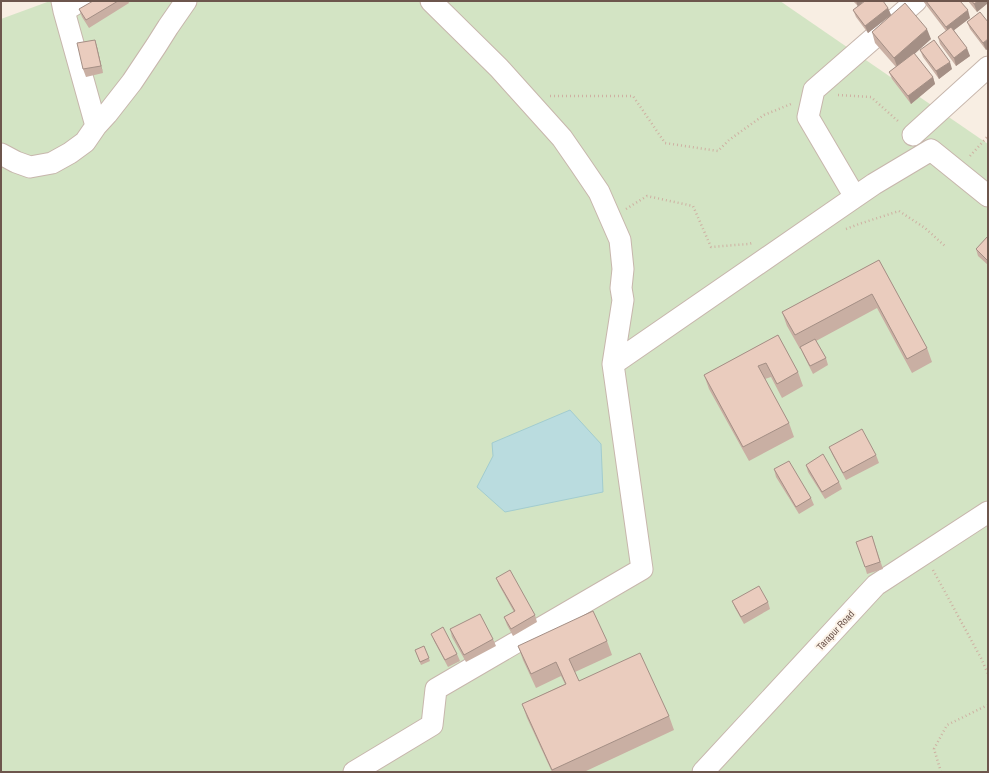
<svg xmlns="http://www.w3.org/2000/svg" width="989" height="773" font-family="'Archivo Narrow',sans-serif">
<rect width="100%" height="100%" fill="#f8eee3"/>
<path fill="#d3e4c4" d="M50 1H780L988 144V772H1V19Z"/>
<path fill="#badcdf" stroke="#a2cccf" d="M570 410 601 444 603 492 505 512 477 487 493 456 492 443Z"/>
<g fill="none" stroke-linecap="round" stroke-linejoin="round">
<g stroke="#c7b6ac" stroke-width="23">
<path id="minor" d="M62 1 64 11 80 1
M431 1 499 68 562 138 580 164 599 192 620 240 623 269 621 288 623 300 613 364
M64 11 96 126 107 114 132 82 156 46 168 27 186 1
M913 135 988 67
M1 154 16 162 30 167 52 163 70 153 85 142 96 126
M855 197 808 117 814 90 916 1
M354 772 432 725 436 689 642 569 613 364 855 197 874 184 931 150 988 196
M703 772 876 585 988 512"/>
</g>
<path stroke="#ceb0a2" stroke-width="2.5" stroke-dasharray="1 3" stroke-linecap="butt" d="M838 95 871 97 899 122
M550 96H633L665 143 718 151 729 140 764 115 791 104
M970 156 988 136
M626 209 647 196 693 206 711 247 748 244 752 243
M846 229 859 224 899 211 925 228 946 247
M933 570 981 658 988 674
M941 772 934 749 947 725 988 705"/>
<use href="#minor" stroke="#fff" stroke-width="21"/>
</g>
<path fill="#c9afa3" d="M93 1H128L129 3 89 28 82 17 79 9Z
M853 1H864L859 6 888 8 891 15 931 39 914 54 933 77 935 84 911 104 892 79 889 72 896 67 875 43 872 32 890 16 868 33 856 17 853 10 858 6Z
M923 1H960L970 18 954 30 970 56 956 66 940 44 938 37 946 31Z
M968 1H988V3L977 12Z
M980 12 986 50 970 29 967 22Z
M95 40 97 47 103 73 86 77 83 69Z
M920 50 952 69 939 79 923 57Z
M988 236V265L978 256 976 249Z
M879 260 927 348 932 362 912 373 877 308 816 341 826 358 828 365 813 374 803 354 801 349H800L787 326 782 312Z
M778 335 798 372 803 386 782 398 771 377 765 379 789 423 794 437 749 461 709 389 704 375Z
M829 447 876 455 879 463 846 480 832 454Z
M806 465 839 482 842 489 825 499 808 472Z
M774 469 811 498 814 505 799 514 776 477Z
M872 536 883 569 867 574 865 567Z
M496 578 535 615 537 622 513 636 507 625 504 617 514 612 499 585Z
M732 601 768 602 770 609 744 624 735 608Z
M450 629 493 639 496 646 466 662 452 637Z
M431 634 457 654 460 661 448 667 434 641Z
M607 641 612 655 575 672 579 681 669 716 674 730 584 772H552L527 718 522 704 565 684 561 676 536 688 523 660 518 646Z
M424 646 430 661 421 665 415 650Z"/>
<path fill="#a48f85" d="M856 1H864L858 7Z
M978 1H988V3L977 12 974 4Z
M888 8 891 15 868 33 865 26Z
M968 10 970 18 949 34 946 27Z
M927 29 931 39 898 69 894 58Z
M988 39V49L986 50 983 43Z
M95 40 97 47 103 73 101 66Z
M967 48 970 56 956 66 954 58Z
M950 62 952 69 939 79 936 71Z
M933 77 935 84 911 104 908 96Z"/>
<path fill="#eaccbe" stroke="#a48f85" d="M93 1H118L86 20 79 9Z
M865 1H883L888 8 865 26 853 10Z
M926 1H960L968 10 946 27Z
M972 1H978L974 4Z
M905 3 927 29 894 58 872 32Z
M980 12 988 22V39L983 43 967 22Z
M951 27 967 48 954 58 938 37Z
M95 40 101 66 83 69 77 43Z
M934 40 950 62 936 71 920 50Z
M914 53 933 77 908 96 889 72Z
M988 236V261L976 249Z
M879 260 927 348 907 359 872 294 795 335 782 312Z
M778 335 798 372 777 384 766 363 758 366 789 423 743 447 704 375Z
M815 339 826 358 810 366 800 347Z
M862 429 876 455 843 473 829 447Z
M823 454 839 482 822 492 806 465Z
M789 461 811 498 796 507 774 469Z
M872 536 880 562 865 567 856 542Z
M510 570 535 615 511 629 504 617 515 611 496 578Z
M759 586 768 602 741 617 732 601Z
M593 611 607 641 569 659 579 681 640 653 669 716 552 770 522 704 566 684 556 662 531 674 518 646Z
M480 614 493 639 464 655 450 629Z
M443 627 457 654 445 660 431 634Z
M424 646 429 658 420 662 415 650Z"/>
<g text-anchor="middle" stroke-width="4" stroke-linejoin="round" paint-order="stroke">
<g font-size="10" fill="#6d564d" stroke="#fcf3e8">
<text transform="translate(835 630) rotate(-47)" y="4">Tarapur Road</text>
</g>
</g>
<rect width="989" height="773" fill="none" stroke="#6d564d" stroke-width="4"/>
</svg>
